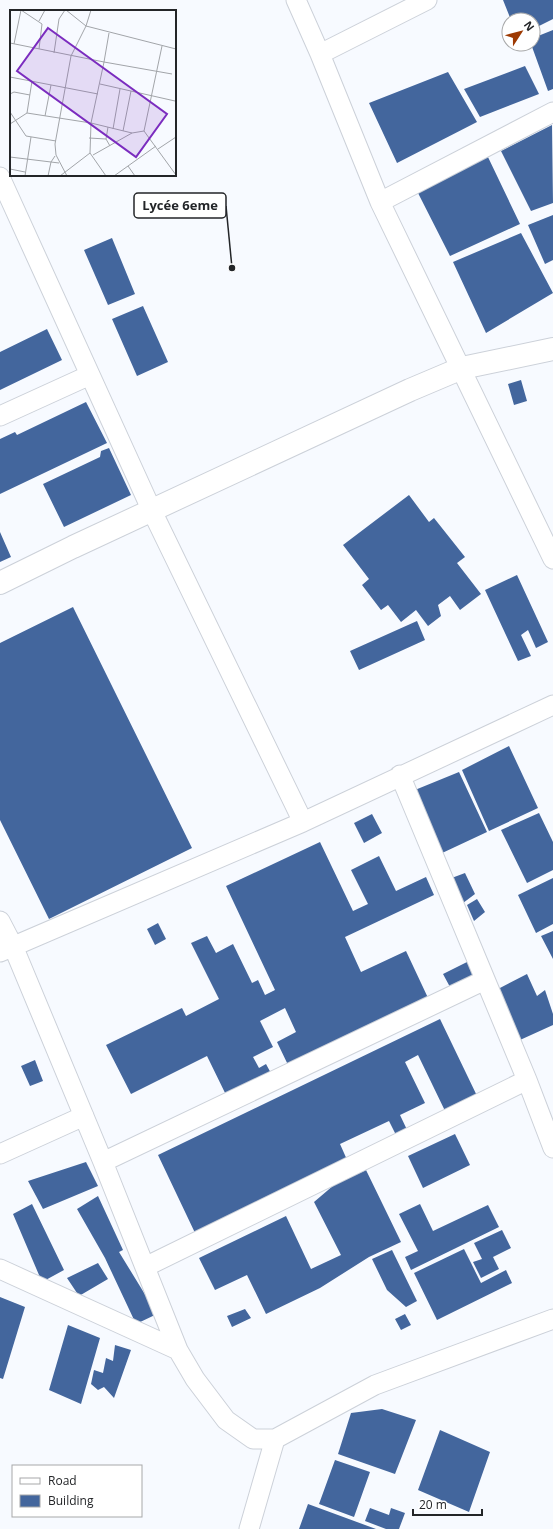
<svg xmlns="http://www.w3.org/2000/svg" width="553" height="1529" font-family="'Open Sans',sans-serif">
<rect width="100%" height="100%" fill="#f7faff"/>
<path fill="#43669d" d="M503 0H553V19L533 29V20H511Z
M553 30V89L548 91 531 44H533V38Z
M525 66 539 94 480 117 464 89Z
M448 72 477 122 397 163 369 103Z
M552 125 553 203 531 211 501 151Z
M487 155 520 224 450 256 418 193Z
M553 215V260L545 264 528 225Z
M521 233 553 293 486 333 453 262Z
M112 238 135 294 108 305 84 250Z
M143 306 168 362 137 376 112 319Z
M47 329 62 360 0 390V352Z
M521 380 527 401 514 405 508 384Z
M86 402 107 443 0 494V439L15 432 17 435Z
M109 448 131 495 64 527 43 484 100 457 101 451Z
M409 495 429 522 434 518 465 557 457 563 481 594 460 610 450 596 438 605 441 616 428 626 416 610 401 622 388 605 381 610 362 585 369 579 343 545Z
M0 532 11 557 0 562Z
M517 575 548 642 536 648 528 630 521 635 531 656 518 661 485 590Z
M73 607 192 848 49 919 0 820V643Z
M417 621 425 640 359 670 350 651Z
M509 746 538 808 489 831 462 770Z
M459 772 487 832 440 854 410 792Z
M539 813 553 842V870L527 883 501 830Z
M372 814 382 833 364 843 354 823Z
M320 842 353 911 368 904 351 870 379 856 396 891 426 877 434 895 345 937 361 972 406 951 429 1000 289 1067 277 1042 296 1032 285 1008 260 1021 273 1047 253 1057 259 1068 266 1064 273 1077 228 1099 207 1056 131 1094 106 1045 182 1008 186 1016 219 999 191 943 207 936 216 953 233 944 252 983 258 980 265 995 275 990 226 886Z
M465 873 475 894 463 903 449 879Z
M553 878V924L536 933 518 895Z
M477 899 485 912 474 921 467 905Z
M158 923 166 939 155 945 147 929Z
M553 931V959L541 936Z
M469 961 475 975 450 987 443 974Z
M527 974 537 996 545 990 553 1014V1025L520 1040 498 989Z
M440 1019 479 1100 447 1115 418 1055 405 1062 425 1103 400 1115 409 1134 398 1139 389 1121 340 1144 348 1162 196 1235 158 1155Z
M35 1060 43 1081 30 1086 21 1066Z
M455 1134 470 1165 423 1188 408 1156Z
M86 1162 98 1186 43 1209 28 1181Z
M366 1170 401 1242 369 1257 320 1288 266 1314 247 1275 215 1290 199 1258 286 1216 311 1269 341 1255 314 1202 334 1185Z
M98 1196 123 1250 119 1252 157 1314 136 1324 105 1258 77 1209Z
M32 1204 64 1270 42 1282 13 1214Z
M420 1204 433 1231 488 1205 499 1227 411 1270 405 1257 418 1251 399 1214Z
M502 1230 511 1248 493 1257 499 1269 481 1278 473 1262 482 1259 474 1243Z
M464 1249 481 1283 506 1270 512 1283 437 1320 414 1273Z
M392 1250 417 1301 406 1307 387 1290 372 1259Z
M98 1263 108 1279 79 1296 67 1278Z
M0 1297 25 1307 3 1379 0 1378Z
M245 1309 251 1318 232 1327 227 1316Z
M405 1314 411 1325 401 1330 395 1319Z
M68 1325 100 1338 81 1404 49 1390Z
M115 1345 131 1350 114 1398 104 1387 98 1390 91 1384 94 1370 103 1373 106 1358 113 1361Z
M382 1409 416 1420 395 1474 338 1454 351 1413Z
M440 1430 490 1452 469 1512 418 1490Z
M335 1460 370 1472 354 1517 319 1504Z
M308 1504 376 1529H299Z
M370 1508 389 1515 391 1508 405 1513 399 1529H386L365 1521Z"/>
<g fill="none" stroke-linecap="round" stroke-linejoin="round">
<g stroke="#ccd1d9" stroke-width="21">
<path id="minor" d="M296 0 320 54 380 202 553 559
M320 54 427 0
M0 177 152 511 303 822
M380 202 553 112
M0 416 90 375
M400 775 527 1080 553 1148
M0 921 13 946 103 1162 178 1350
M0 952 303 822 553 705
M0 1154 84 1116
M103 1162 485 980
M145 1267 527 1080
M0 1269 178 1350 195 1379 226 1420 253 1439H275L249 1529
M275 1439 375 1385 553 1319"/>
</g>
<g stroke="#ccd1d9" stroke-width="24">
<path id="tertiary" d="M0 583 73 547 410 390 462 368 553 349"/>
</g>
<use href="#minor" stroke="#fff" stroke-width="19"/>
<use href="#tertiary" stroke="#fff" stroke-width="22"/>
</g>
<g transform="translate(10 10)">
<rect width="166" height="166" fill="#f7faff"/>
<path fill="none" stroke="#a2a5a9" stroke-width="1" d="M11 0 32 14 29 39M56 0 76 16 166 39M29 11 35 0M99 23 94 52 162 64M0 33 94 52 81 113 80 143M4 34 11 0M44 43 49 9 55 0M0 67 88 84M90 74 165 91M0 84 4 82 20 85M0 102 16 126 46 131M17 103 22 71M35 106 41 75M0 114 17 103 81 113 122 123M103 119 110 79M113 121 121 81M134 121 152 36M79 128 96 129 100 136M96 129 98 117M148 139 166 127M83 145 122 123 134 121 166 165M0 147 41 152 45 146M118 156 125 166M0 159 15 162M15 166 21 127M38 166 41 152 49 153M50 166 80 143 96 166M57 166 46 145 45 134 61 46 76 16 81 0M104 166 146 136"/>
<path fill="#7b2cbf" fill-opacity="0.15" stroke="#7b2cbf" stroke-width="2" d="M38 18 157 104 126 147 7 61Z"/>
<rect width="166" height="166" fill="none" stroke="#232528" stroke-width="2"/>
</g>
<path fill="none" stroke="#232528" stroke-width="1.5" d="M232 268L226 206"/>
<circle fill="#232528" stroke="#fff" stroke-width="1.5" cx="232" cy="268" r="4"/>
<rect fill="#fff" stroke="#232528" stroke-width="1.5" x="134" y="193" width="92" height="25" rx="4"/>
<g font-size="13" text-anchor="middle" font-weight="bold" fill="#232528">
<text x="180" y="210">Lycée 6eme</text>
</g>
<rect x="12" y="1465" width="130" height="52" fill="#ffffff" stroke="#a7a8a9"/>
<rect x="20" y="1478" width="20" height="6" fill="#ffffff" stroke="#a7a8a9"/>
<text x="48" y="1485" font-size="12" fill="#232528">Road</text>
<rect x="20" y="1495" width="20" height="12" fill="#43669d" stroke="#a7a8a9"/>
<text x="48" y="1505" font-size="12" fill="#232528">Building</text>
<g transform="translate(521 32) rotate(54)"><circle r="19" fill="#ffffff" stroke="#a7a8a9"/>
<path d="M0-3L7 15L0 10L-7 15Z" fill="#9d3902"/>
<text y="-6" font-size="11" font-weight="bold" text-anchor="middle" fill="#232528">N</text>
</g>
<path d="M413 1509v6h69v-6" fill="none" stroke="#232528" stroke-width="2"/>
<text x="419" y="1509" font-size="12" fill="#232528" stroke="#ffffff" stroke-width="3" paint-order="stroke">20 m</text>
</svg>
